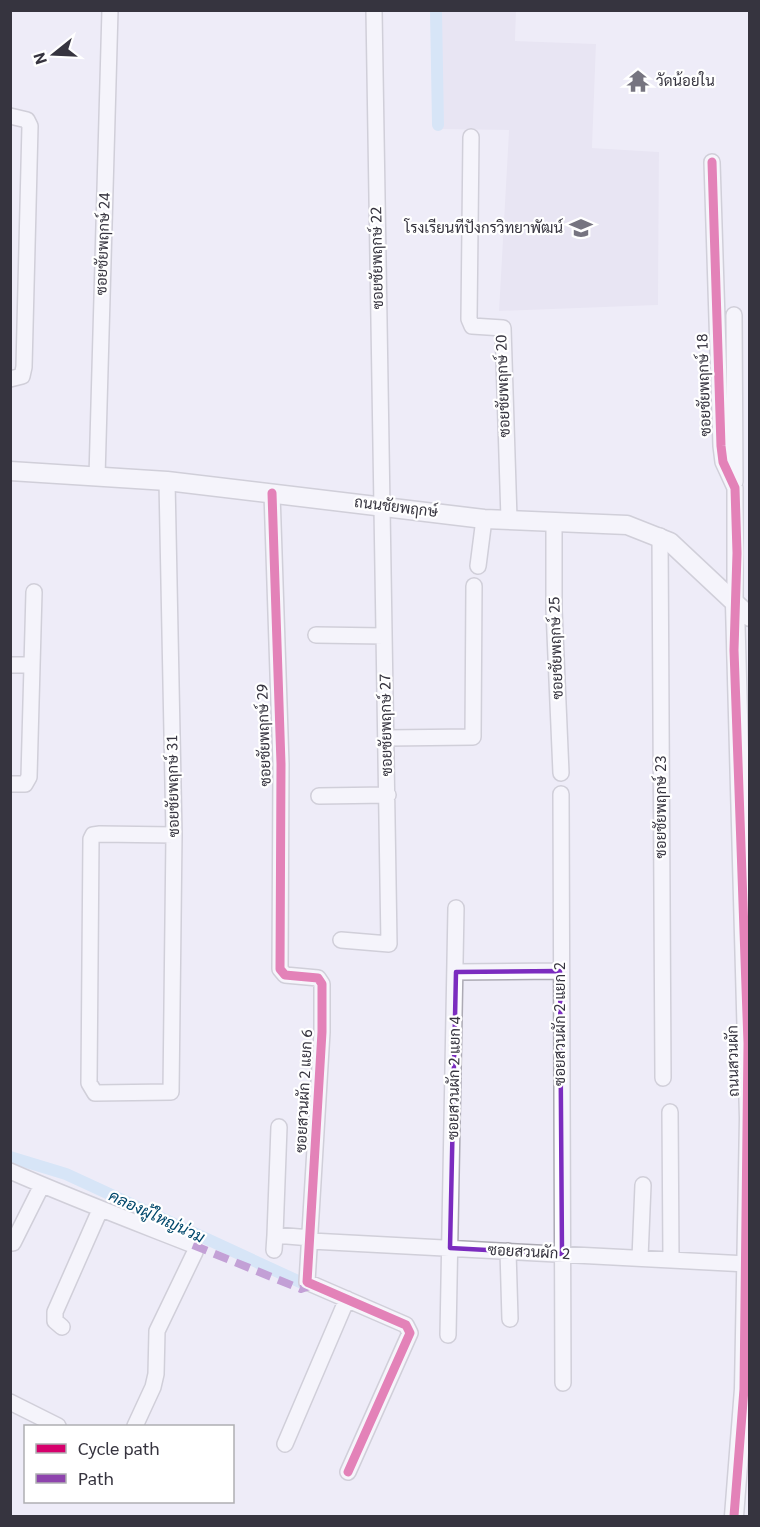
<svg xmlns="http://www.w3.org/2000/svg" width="760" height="1527" font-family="Georgia,Sarabun,serif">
<rect width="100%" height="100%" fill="#eeecf8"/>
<path fill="#e1dcee" d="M430 11H516L515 41 596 44 592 148 659 152 658 305 499 311 509 130 435 129Z"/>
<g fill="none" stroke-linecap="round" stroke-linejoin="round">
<path stroke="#bbdbf7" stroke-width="12" d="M436 10 438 125
M10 1157 66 1174 300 1282"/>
<g stroke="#acaab4" stroke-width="18">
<path id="minor" d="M10 116 27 120 30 126 24 367 22 376 10 379
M471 137 469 319 472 326 503 328 509 519
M712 162 721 446 723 462 735 488V605
M734 315 735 482
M97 477 110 10
M167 481 174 835 171 1092 95 1093 89 1083 91 839 93 835 100 834 174 835
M272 493 281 764 280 969 285 975 318 978 322 984V1032L307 1282 406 1325 410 1333 348 1472
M554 522V610L561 773
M660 536 663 1078
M478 566 484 519
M316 635 384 636
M10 665H32
M387 738 473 737 474 586
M10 784H25L29 777 34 592
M561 794 563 1383
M319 796 388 795
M341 940 389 944 374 10
M456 972 560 971
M670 1112 671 1260
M10 1171C71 1198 132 1221 193 1245L195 1252 157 1331 156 1374 153 1387 135 1426
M275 1235 279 1127
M311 1241 747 1264
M13 1243 42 1185
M274 1250 275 1235 311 1238
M508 1251 510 1319
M640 1258 643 1185
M62 1327 55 1321V1312L100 1210
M448 1335 456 908
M10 1402 58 1426
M285 1444 347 1299"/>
</g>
<g stroke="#acaab4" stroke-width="21">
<path id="tertiary" d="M10 471 167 481 484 519 627 525 670 542 750 617
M734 1516 744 1389 749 1118 735 605"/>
</g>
<use href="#minor" stroke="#fcfcfe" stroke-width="15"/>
<use href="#tertiary" stroke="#fcfcfe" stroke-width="18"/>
<path stroke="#8e44ad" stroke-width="8" stroke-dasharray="15 8" stroke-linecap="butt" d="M193 1245 301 1289 313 1285"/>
<g stroke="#fff" stroke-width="13">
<path id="cycleway" d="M712 162 721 446 723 462 735 488 737 553 734 650 748 1043 744 1389 734 1516
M272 493 281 764 280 969 285 975 318 978 322 984V1032L307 1282 406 1325 410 1333 348 1472"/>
</g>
<use href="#cycleway" stroke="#d6006c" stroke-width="9"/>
</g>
<path d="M0 0H760V1527H0ZM560 971 562 1254 450 1248 456 972Z" fill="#eeecf8" fill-opacity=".55" fill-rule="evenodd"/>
<path fill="none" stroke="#7b2cbf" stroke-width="4.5" stroke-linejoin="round" d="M560 971 562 1254 450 1248 456 972Z"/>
<defs>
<g id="temple-bare" transform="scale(1.8)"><path d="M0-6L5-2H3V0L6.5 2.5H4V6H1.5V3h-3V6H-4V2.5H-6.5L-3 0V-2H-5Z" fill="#767480" stroke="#fff" stroke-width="2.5" paint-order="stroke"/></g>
<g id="school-bare" transform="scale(1.8)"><path d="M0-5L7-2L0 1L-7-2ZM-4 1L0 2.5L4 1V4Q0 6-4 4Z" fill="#767480" stroke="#fff" stroke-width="2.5" paint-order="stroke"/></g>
</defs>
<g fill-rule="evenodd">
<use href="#temple-bare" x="638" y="81"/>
<use href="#school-bare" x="581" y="228"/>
</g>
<g text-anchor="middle" stroke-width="4.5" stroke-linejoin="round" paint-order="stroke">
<g font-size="15" fill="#36343f" stroke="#fff" text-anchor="start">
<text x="656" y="86">วัดน้อยใน</text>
<text x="563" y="233" text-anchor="end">โรงเรียนทีปังกรวิทยาพัฒน์</text>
</g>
<g font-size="15" fill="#36343f" stroke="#fff">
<text transform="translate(103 244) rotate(-88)" y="5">ซอยชัยพฤกษ์ 24</text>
<text transform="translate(377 258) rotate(-91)" y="5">ซอยชัยพฤกษ์ 22</text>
<text transform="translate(704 385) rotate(-92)" y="5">ซอยชัยพฤกษ์ 18</text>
<text transform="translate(503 386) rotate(-92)" y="5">ซอยชัยพฤกษ์ 20</text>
<text transform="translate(396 507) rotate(7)" y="5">ถนนชัยพฤกษ์</text>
<text transform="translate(556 648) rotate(-92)" y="5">ซอยชัยพฤกษ์ 25</text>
<text transform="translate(386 725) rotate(-91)" y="5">ซอยชัยพฤกษ์ 27</text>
<text transform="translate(264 735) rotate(-92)" y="5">ซอยชัยพฤกษ์ 29</text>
<text transform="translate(173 786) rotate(-91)" y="5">ซอยชัยพฤกษ์ 31</text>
<text transform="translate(661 807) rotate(-90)" y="5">ซอยชัยพฤกษ์ 23</text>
<text transform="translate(560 1024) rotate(-90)" y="5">ซอยสวนผัก 2 แยก 2</text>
<text transform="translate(733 1061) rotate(-91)" y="5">ถนนสวนผัก</text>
<text transform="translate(454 1078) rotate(-89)" y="5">ซอยสวนผัก 2 แยก 4</text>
<text transform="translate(304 1091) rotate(-87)" y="5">ซอยสวนผัก 2 แยก 6</text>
<text transform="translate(529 1252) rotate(3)" y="5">ซอยสวนผัก 2</text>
</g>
<g font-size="16" font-style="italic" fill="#00476b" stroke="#fff">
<text transform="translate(157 1216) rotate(25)" y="6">คลองผู้ใหญ่น่วม</text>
</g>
</g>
<rect width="760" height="1527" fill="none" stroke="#36343f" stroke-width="24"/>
<rect x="24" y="1425" width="210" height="78" fill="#ffffff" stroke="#afaeb2" stroke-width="1.5"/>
<rect x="36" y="1444" width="30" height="9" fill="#d6006c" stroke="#afaeb2" stroke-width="1.5"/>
<text x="78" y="1455" font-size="18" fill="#36343f">Cycle path</text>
<rect x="36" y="1474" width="30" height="9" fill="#8e44ad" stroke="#afaeb2" stroke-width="1.5"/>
<text x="78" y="1485" font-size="18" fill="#36343f">Path</text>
<g transform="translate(54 54) rotate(252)" stroke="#ffffff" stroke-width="4.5" paint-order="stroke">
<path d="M0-4.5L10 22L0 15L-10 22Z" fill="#36343f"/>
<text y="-9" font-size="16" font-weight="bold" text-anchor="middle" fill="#36343f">N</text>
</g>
</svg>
